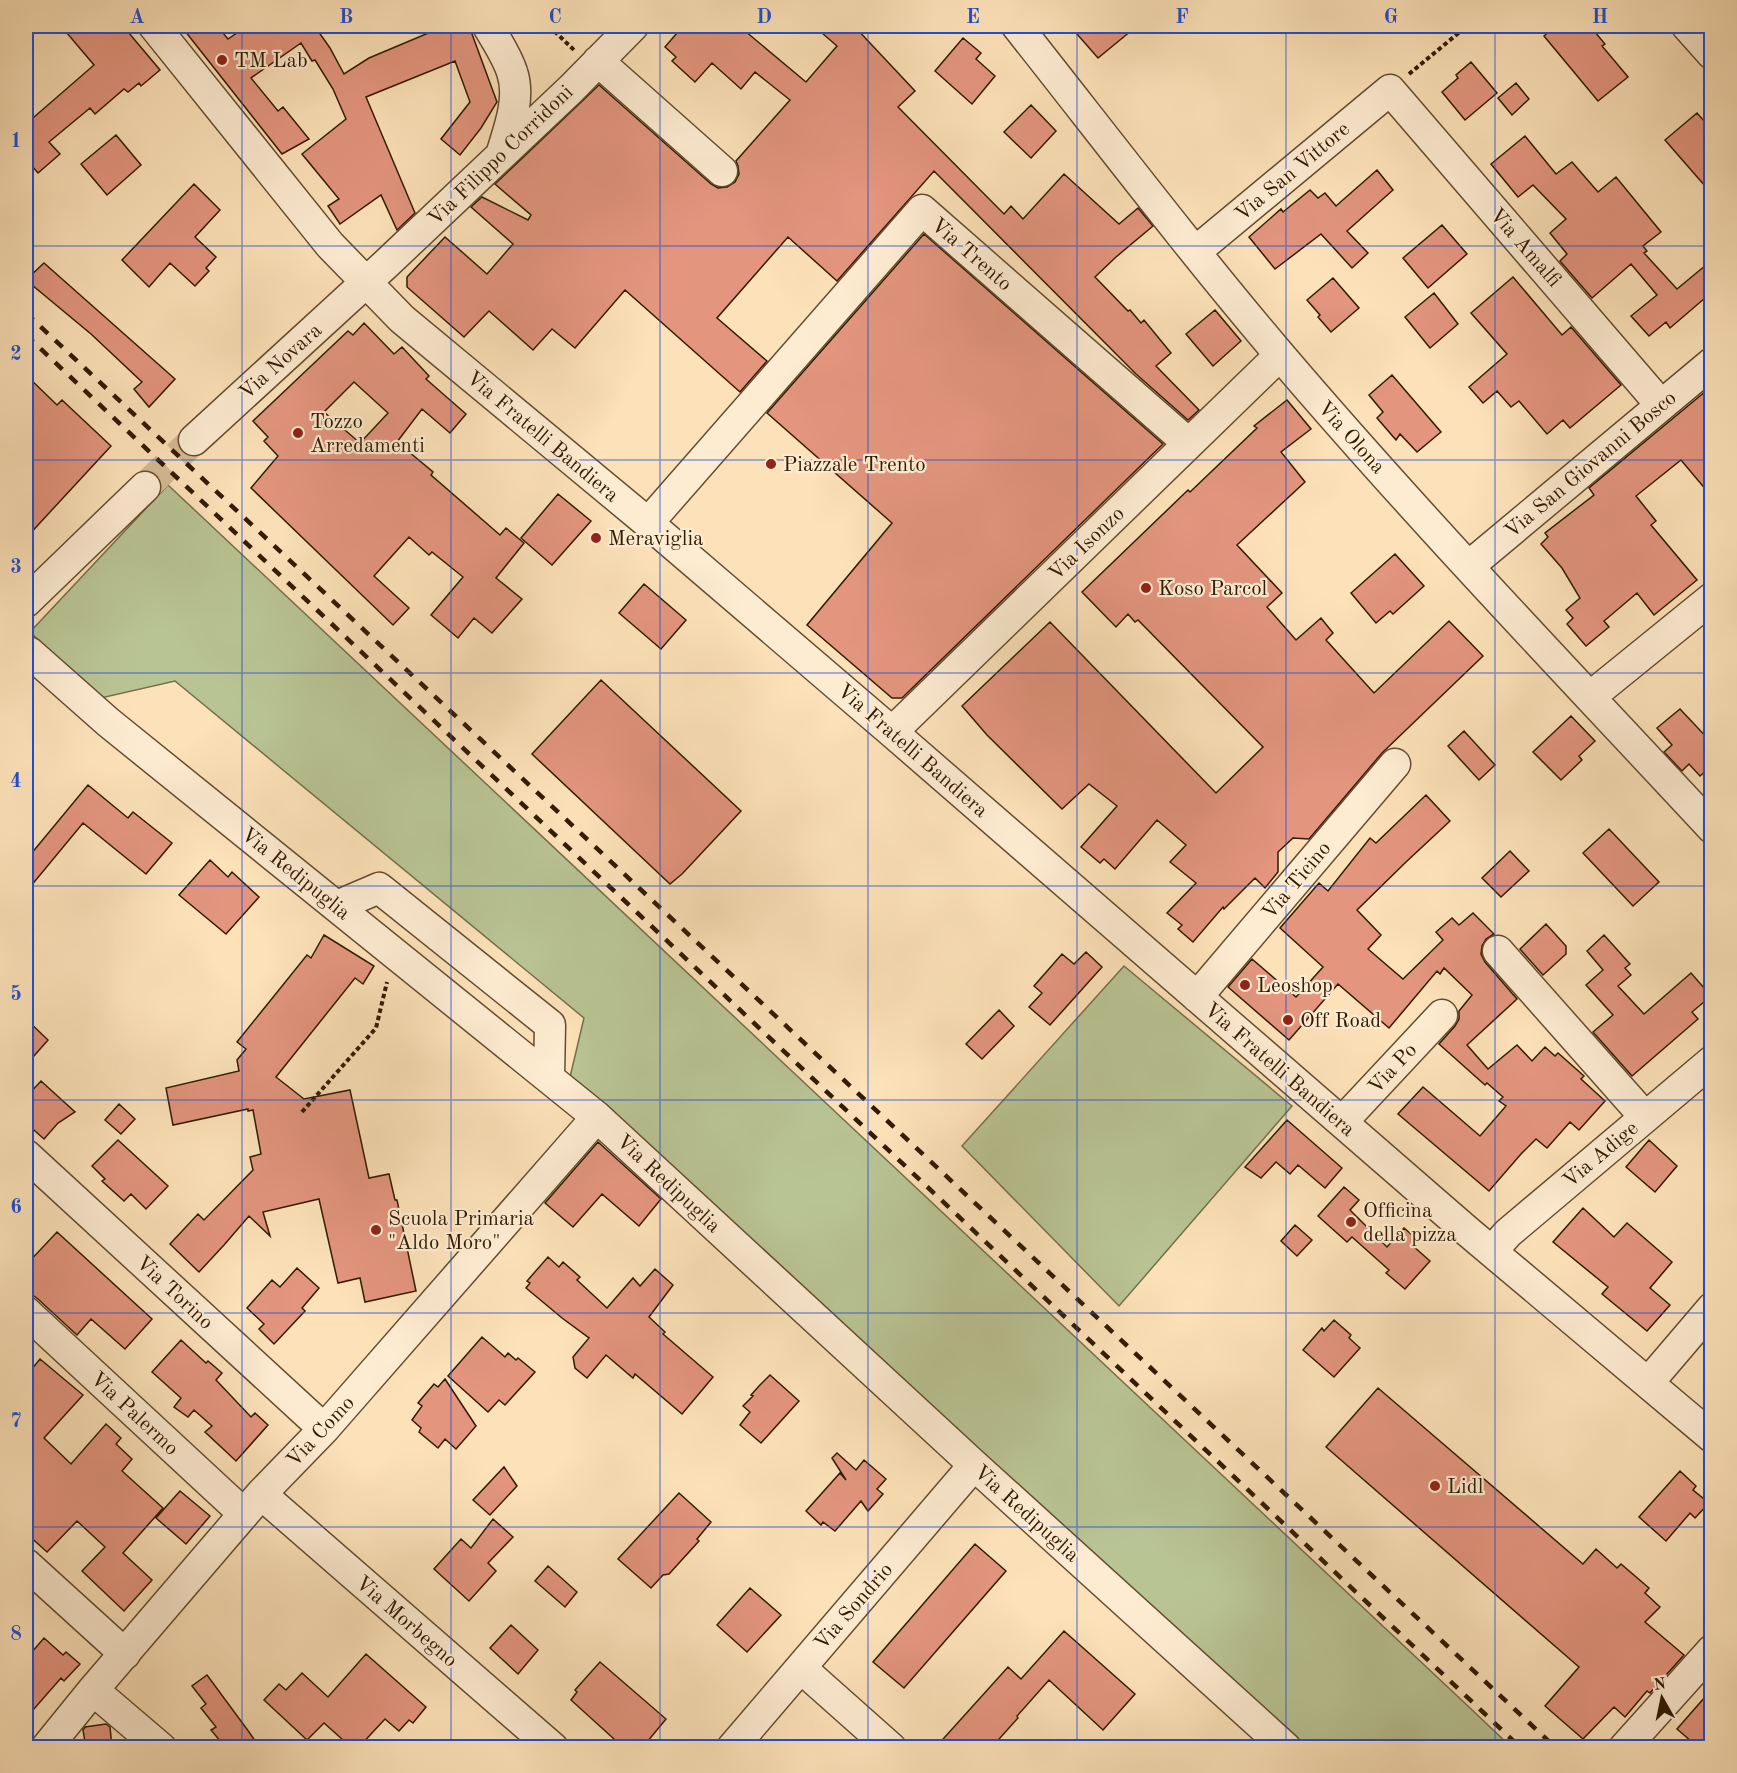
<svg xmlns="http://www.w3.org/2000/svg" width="1737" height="1773" font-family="'Old Standard TT',serif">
<rect width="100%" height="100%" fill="#fde2b9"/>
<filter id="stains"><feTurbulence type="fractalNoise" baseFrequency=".00333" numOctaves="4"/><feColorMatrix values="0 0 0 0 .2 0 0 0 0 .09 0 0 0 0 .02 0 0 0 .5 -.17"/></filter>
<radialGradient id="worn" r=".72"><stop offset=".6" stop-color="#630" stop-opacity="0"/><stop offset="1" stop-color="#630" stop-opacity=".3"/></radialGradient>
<path fill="#b9c494" stroke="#756f4a" stroke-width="1.5" d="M168 485 1469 1707 1511 1747H1291L570 1077 584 1018 175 681 101 698 30 632Z
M1124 966 1292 1106 1119 1306 962 1146Z"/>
<path fill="#e3957e" stroke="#311a00" stroke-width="1.5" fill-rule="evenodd" d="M61 26H123L160 70 141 86 139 83 128 92 124 89 95 114 90 108 49 142 60 154 38 173 26 159V124L94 65Z
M181 26H217L228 39 247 26H326L318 31 330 48 344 74 369 58 445 26H469L497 102 481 128 460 155 441 139 470 102 455 61 366 97 415 213 397 230 381 195 340 224 328 206 339 199 302 154 346 119 333 89 315 60 312 61 301 43 251 78 278 111 283 107 309 139 282 154Z
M683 26H739L806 82 837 46 814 26H854L915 91 898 107 1004 214 1011 206 1023 219 1064 174 1119 224 1138 208 1153 226 1116 257 1095 277 1128 311 1130 310 1141 323 1144 320 1171 353 1156 366 1199 410 1188 420 1136 374 934 171 837 281 788 237 717 318 767 361 740 392 625 290 575 348 552 329 533 350 489 311 464 337 407 287V277L445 237 487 274 513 244 471 207 482 197 528 220 531 215 495 184 599 85 711 184 718 188 727 187 735 182 739 174 738 166 736 161 790 100 755 72 741 89 712 63 695 82 672 61 676 57 665 47Z
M1070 26H1137L1098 58Z
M1555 26H1590L1605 44 1602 46 1628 77 1598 101 1544 36Z
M963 38 981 53 976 59 995 76 972 104 935 71Z
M1471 62 1497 93 1465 120 1442 92 1458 78 1456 75Z
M1516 83 1529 99 1512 115 1498 98Z
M1031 105 1056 131 1031 158 1004 132Z
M1697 113 1712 130V194L1665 140Z
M116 135 141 165 107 195 81 164Z
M1525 136 1556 174 1572 162 1598 192 1616 177 1661 232 1643 246 1647 251 1644 253 1677 289 1712 260V292L1670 328 1666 322 1649 336 1631 316 1657 295 1631 264 1592 298 1560 261 1567 254 1550 233 1566 219 1533 185 1518 197 1491 164Z
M1377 170 1393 190 1347 231 1368 253 1352 268 1321 234 1275 269 1249 237 1281 209 1283 212 1310 190 1318 198 1325 193 1336 206Z
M194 184 220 210 195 237 216 257 206 268 209 271 195 286 170 263 149 287 122 260Z
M1442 225 1467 254 1428 288 1403 258Z
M924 234 1163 444 902 698H892L807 625 892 523 767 413Z
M44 263 175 379 149 407 134 389 142 382 91 334 26 280Z
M1513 277 1562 335 1571 327 1621 385 1570 428 1563 420 1547 434 1519 401 1511 407 1497 391 1483 403 1469 387 1507 354 1471 313Z
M1333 278 1359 308 1331 332 1318 317 1320 315 1307 300Z
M1434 293 1458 324 1430 348 1405 317Z
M1215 310 1241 341 1213 366 1186 334Z
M364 323 394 354 402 347 429 376 426 379 466 414 450 433 422 409 397 442 433 472 431 475 500 535 506 528 524 543 496 578 522 599 492 633 474 618 458 638 431 615 463 577 432 552 429 555 409 537 374 576 409 608 393 625 251 488 278 456 264 441 268 437 253 421 348 331 353 335ZM354 382 388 413 360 443 324 412Z
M26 375 57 405 62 400 111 446 26 538Z
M1392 375 1441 432 1417 452 1400 434 1396 440 1377 418 1383 412 1369 395Z
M1712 386V497L1681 460 1636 496 1656 521 1651 525 1697 580 1654 615 1637 593 1604 621 1609 627 1586 646 1567 624 1573 618 1566 610 1580 598 1562 568 1541 544 1548 537 1545 533 1594 495 1589 488Z
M1287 400 1311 429 1281 452 1305 482 1237 545 1282 593 1267 607 1296 640 1321 618 1333 633 1326 640 1374 693 1449 621 1483 656 1382 753 1309 839 1293 838 1278 852V872L1265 888 1255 878 1224 909 1223 907 1193 942 1178 929 1182 925 1167 913 1196 883 1170 862 1186 845 1157 820 1115 869 1104 859 1100 863 1081 847 1117 806 1089 784 1062 809 987 735 962 706 1050 622 1216 793 1263 747 1138 620 1135 622 1128 614 1116 627 1082 592 1188 490 1190 492 1257 428 1254 426Z
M558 494 591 521 552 565 521 538Z
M1395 554 1424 586 1393 614 1390 611 1376 623 1351 593Z
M644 584 686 620 661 649 619 613Z
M601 680 741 811 682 874 670 884 532 754Z
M1680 709 1712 743V766L1700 776 1689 764 1682 771 1664 752 1672 745 1657 728Z
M1571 716 1595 741 1579 756 1582 760 1561 780 1533 752Z
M1464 731 1495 765 1479 780 1448 746Z
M88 785 128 818 133 812 172 843 146 874 83 823 26 892V860Z
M1426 795 1450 821 1406 862 1357 910 1381 935 1368 949 1403 979 1443 940 1436 932 1452 918 1459 925 1473 913 1494 934 1486 939 1482 946 1481 954 1485 962 1517 999 1467 1045 1488 1069 1517 1045 1532 1061 1545 1047 1555 1056 1558 1053 1584 1076 1581 1079 1605 1101 1579 1130 1570 1122 1547 1148 1536 1139 1521 1154 1489 1191 1398 1114 1423 1087 1480 1136 1506 1106 1499 1101 1503 1097 1487 1083 1485 1085 1439 1044 1455 1026 1459 1019V1011L1472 995 1444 968 1440 974 1437 971 1389 1028 1338 984 1289 1040 1228 987 1252 959 1296 997 1323 967 1280 928 1319 883 1328 891 1370 838 1376 843Z
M1609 829 1659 882 1633 906 1583 853Z
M1510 851 1529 871 1501 897 1482 878Z
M210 860 228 877 232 872 259 897 226 934 179 895Z
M1546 924 1566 946V954L1543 975 1520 949Z
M324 935 374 966 363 984 355 978 276 1077 304 1099 350 1090 369 1178 389 1174 395 1200H397L416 1291 365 1302 360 1278 338 1283 319 1199 263 1212 270 1236 249 1216 224 1245 199 1272 170 1244 198 1214 204 1220 253 1170 250 1157 261 1154 253 1110 248 1111V1109L173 1125 166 1088 239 1071 237 1060 246 1049 237 1042 307 955 311 958Z
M1604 935 1630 964 1625 968 1631 975 1618 986 1644 1014 1691 973 1711 996 1692 1012 1698 1019 1632 1076 1593 1032 1613 1015 1586 985 1603 970 1587 951Z
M1086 952 1102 967 1050 1025 1029 1007 1042 993 1034 986 1062 954 1074 964Z
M999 1010 1014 1026 982 1059 966 1044Z
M26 1019 48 1040 26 1065Z
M41 1081 75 1112 58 1123 44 1139 26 1123V1097Z
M119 1104 135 1119 121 1134 105 1120Z
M1287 1120 1342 1168 1325 1188 1298 1165 1290 1174 1276 1162 1261 1178 1245 1167Z
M118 1140 168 1186 146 1209 131 1194 124 1201 102 1181 105 1179 92 1166Z
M1649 1140 1677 1166 1655 1192 1626 1167Z
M598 1142 661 1199 639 1226 602 1194 573 1227 545 1203Z
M1344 1187 1359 1200 1350 1210 1387 1247 1404 1228 1418 1240 1413 1246 1430 1261 1405 1289 1386 1273 1389 1270 1352 1237 1347 1242 1318 1216Z
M1583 1208 1614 1237 1627 1223 1672 1262 1650 1288 1670 1305 1647 1331 1602 1294 1608 1287 1553 1242Z
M1295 1225 1312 1240 1297 1256 1281 1241Z
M57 1232 152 1319 125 1349 91 1319 77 1335 38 1299 26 1290V1265Z
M548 1257 559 1267 563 1262 580 1277 577 1280 607 1308 633 1278 640 1286 655 1269 673 1285 649 1317 665 1332 663 1334 713 1377 682 1414 635 1374 633 1378 606 1355 587 1378 575 1368 573 1357 589 1338 562 1318 526 1288 530 1283 527 1281Z
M297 1268 319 1288 302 1308 305 1311 274 1344 259 1329 264 1324 247 1308 272 1280 280 1287Z
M1334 1320 1351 1335 1349 1338 1360 1348 1334 1377 1303 1350 1322 1328 1324 1331Z
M482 1337 505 1357 508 1353 516 1360 518 1358 535 1372 505 1405 499 1400 488 1412 448 1376Z
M181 1340 206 1363 208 1361 222 1373 216 1380 251 1417 255 1413 268 1425 236 1461 205 1432 212 1426 194 1410 188 1417 174 1407 181 1398 152 1372Z
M40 1359 83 1395 44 1438 71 1464 106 1424 121 1438 116 1444 132 1459 122 1471 163 1508 123 1553 152 1580 124 1611 82 1571 105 1547 77 1521 47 1552 26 1533V1376Z
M770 1375 799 1401 761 1443 740 1425 750 1412 743 1406 753 1396 751 1395 759 1386Z
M445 1379 476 1426 456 1449 445 1439 438 1448 419 1432 421 1428 412 1420 422 1406 418 1403 434 1384 438 1387Z
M1378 1388 1583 1564 1596 1549 1617 1568 1621 1564 1649 1588 1645 1593 1660 1607 1645 1622 1684 1655 1650 1693 1647 1691 1625 1717 1614 1707 1583 1739 1545 1706 1579 1667 1326 1447Z
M837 1453 856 1470 864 1460 886 1479 877 1489 883 1494 868 1511 861 1501 835 1531 823 1522 821 1525 806 1511 840 1473 846 1480 832 1458Z
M504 1467 517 1486 490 1515 473 1500Z
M1680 1471 1696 1486 1693 1490 1709 1503 1695 1518 1690 1513 1666 1541 1639 1517Z
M180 1491 210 1516 186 1544 156 1518Z
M679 1493 711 1522 697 1539 699 1541 669 1574 663 1575 651 1588 618 1559Z
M493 1519 513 1537 488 1563 496 1571 469 1601 434 1569 461 1539 471 1548Z
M975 1544 1006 1571 904 1688 873 1662Z
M548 1566 577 1592 565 1607 535 1581Z
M750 1588 781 1615 747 1652 717 1625Z
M511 1625 538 1650 518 1674 490 1648Z
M1064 1631 1135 1694 1103 1730 1049 1680 1017 1716 1018 1718 991 1748H935L1008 1667 1021 1679Z
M44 1638 63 1655 66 1652 80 1664 64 1681 61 1678 26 1718V1659Z
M366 1654 426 1707 413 1723 409 1720 399 1731 385 1719 358 1748H352L324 1723 307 1740 264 1700 279 1684 286 1690 302 1673 328 1697Z
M600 1662 666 1719 642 1748H624L571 1700 577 1692 575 1690Z
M207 1675 249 1732 260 1748H226L211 1730 216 1727 201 1708 206 1704 192 1686Z
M1712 1689V1748H1699L1677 1729Z
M106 1724 110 1727 112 1748H86L83 1730 85 1727Z"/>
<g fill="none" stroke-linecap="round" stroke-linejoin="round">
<path stroke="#d4ba94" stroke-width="30" stroke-dasharray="30 15" stroke-linecap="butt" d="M145 487 194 440"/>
<g stroke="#644c2e" stroke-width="33">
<path id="minor" d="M154 26 330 245 402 319 648 523 892 732 1466 1230 1712 1437
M488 26C496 40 507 56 512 72 521 98 509 129 501 155
M1017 26C1104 136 1189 248 1280 355 1418 517 1566 671 1712 828
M1687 26 1712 54
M598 61 722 171
M1195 252 1390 90 1661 405
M194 440 386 264 571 89 633 26
M648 523 922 210 1188 443
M1469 566 1712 363
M26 602 145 487
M26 651 30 653 108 722 597 1117 974 1465 1286 1748
M1590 697 1712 598
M892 732 1280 355
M337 906 379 888 550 1025 549 1077
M1498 951 1645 1117
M1197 997 1395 764
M1342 1122 1442 1015
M26 1155 324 1429
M1492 1251 1508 1233 1712 1061
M26 1312 244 1514
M1648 1383 1712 1308
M261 1494 553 1748
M26 1564 125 1654
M801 1668 891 1748
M93 1690 161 1748
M46 1748 93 1690 261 1494 324 1429 597 1117
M732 1748 974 1465
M1624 1748 1712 1650"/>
</g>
<path stroke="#311a00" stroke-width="4" stroke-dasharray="4.5 3" stroke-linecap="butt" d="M549 26 574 50
M1409 74 1467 26
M302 1112 376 1028 387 982"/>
<use href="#minor" stroke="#feecd2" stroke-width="30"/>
<path stroke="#311a00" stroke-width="4.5" stroke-dasharray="10 10" stroke-linecap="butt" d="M26 313 1556 1748
M26 335 1521 1748"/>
</g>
<path fill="none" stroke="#1d4ed8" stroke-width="1.5" stroke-opacity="0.55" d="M242 26V1748M451 26V1748M660 26V1748M868 26V1748M1077 26V1748M1286 26V1748M1495 26V1748M26 246H1712M26 460H1712M26 673H1712M26 886H1712M26 1100H1712M26 1313H1712M26 1527H1712"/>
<g fill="#8f2418" stroke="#feecd2" stroke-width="2">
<circle cx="222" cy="60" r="6"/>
<circle cx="298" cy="433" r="6"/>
<circle cx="771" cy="464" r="6"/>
<circle cx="596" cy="538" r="6"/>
<circle cx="1146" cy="588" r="6"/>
<circle cx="1245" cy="985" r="6"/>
<circle cx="1288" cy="1020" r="6"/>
<circle cx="1351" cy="1222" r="6"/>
<circle cx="376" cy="1230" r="6"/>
<circle cx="1435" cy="1486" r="6"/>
</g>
<g text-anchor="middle" stroke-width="4.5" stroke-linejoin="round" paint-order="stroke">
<g font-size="21" fill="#311a00" stroke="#feecd2" text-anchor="start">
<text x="234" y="67">TM Lab</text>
<text x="310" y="428">Tozzo<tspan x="310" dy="24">Arredamenti</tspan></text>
<text x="783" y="471">Piazzale Trento</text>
<text x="608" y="545">Meraviglia</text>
<text x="1158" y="595">Koso Parcol</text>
<text x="1257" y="992">Leoshop</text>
<text x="1300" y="1027">Off Road</text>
<text x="1363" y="1217">Officina<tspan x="1363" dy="24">della pizza</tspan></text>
<text x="388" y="1225">Scuola Primaria<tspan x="388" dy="24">"Aldo Moro"</tspan></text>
<text x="1447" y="1493">Lidl</text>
</g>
<g font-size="21" fill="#311a00" stroke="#feecd2">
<text transform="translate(500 155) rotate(-44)" y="7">Via Filippo Corridoni</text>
<text transform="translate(1292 171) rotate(-40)" y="7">Via San Vittore</text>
<text transform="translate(1526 247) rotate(49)" y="7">Via Amalfi</text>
<text transform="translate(972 254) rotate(41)" y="7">Via Trento</text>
<text transform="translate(280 361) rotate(-42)" y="7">Via Novara</text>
<text transform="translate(543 436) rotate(40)" y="7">Via Fratelli Bandiera</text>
<text transform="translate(1352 437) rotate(48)" y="7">Via Olona</text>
<text transform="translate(1590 464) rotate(-40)" y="7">Via San Giovanni Bosco</text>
<text transform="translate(1086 543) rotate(-44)" y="7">Via Isonzo</text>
<text transform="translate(913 750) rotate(41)" y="7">Via Fratelli Bandiera</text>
<text transform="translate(296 873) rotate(39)" y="7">Via Redipuglia</text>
<text transform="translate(1296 880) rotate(-50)" y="7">Via Ticino</text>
<text transform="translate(1392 1068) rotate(-47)" y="7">Via Po</text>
<text transform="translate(1280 1069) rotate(41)" y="7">Via Fratelli Bandiera</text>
<text transform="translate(1600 1154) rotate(-40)" y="7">Via Adige</text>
<text transform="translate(669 1183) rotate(43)" y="7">Via Redipuglia</text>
<text transform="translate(175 1292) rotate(43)" y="7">Via Torino</text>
<text transform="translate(135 1413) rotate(43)" y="7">Via Palermo</text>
<text transform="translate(320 1431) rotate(-47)" y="7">Via Como</text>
<text transform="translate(1027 1513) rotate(42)" y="7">Via Redipuglia</text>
<text transform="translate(853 1606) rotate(-49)" y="7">Via Sondrio</text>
<text transform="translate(407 1621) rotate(41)" y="7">Via Morbegno</text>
</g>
</g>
<rect width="1737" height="1773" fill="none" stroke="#fde2b9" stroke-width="66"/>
<g transform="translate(1662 1698) rotate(351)" stroke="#feecd2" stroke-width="4.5" paint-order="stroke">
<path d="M0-4.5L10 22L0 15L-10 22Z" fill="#311a00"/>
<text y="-9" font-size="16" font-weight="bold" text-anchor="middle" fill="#311a00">N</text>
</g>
<rect x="33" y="33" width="1671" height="1707" fill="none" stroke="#1d4ed8" stroke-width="2"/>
<g font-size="20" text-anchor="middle" font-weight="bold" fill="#1d4ed8">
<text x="137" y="23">A</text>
<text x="346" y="23">B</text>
<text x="555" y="23">C</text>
<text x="764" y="23">D</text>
<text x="973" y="23">E</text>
<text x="1182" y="23">F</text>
<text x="1391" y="23">G</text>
<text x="1600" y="23">H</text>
<text x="16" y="147">1</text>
<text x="16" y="360">2</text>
<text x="16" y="573">3</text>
<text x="16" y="787">4</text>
<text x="16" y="1000">5</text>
<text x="16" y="1213">6</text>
<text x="16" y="1427">7</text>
<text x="16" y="1640">8</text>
</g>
<rect width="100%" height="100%" filter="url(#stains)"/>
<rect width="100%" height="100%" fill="url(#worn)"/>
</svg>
